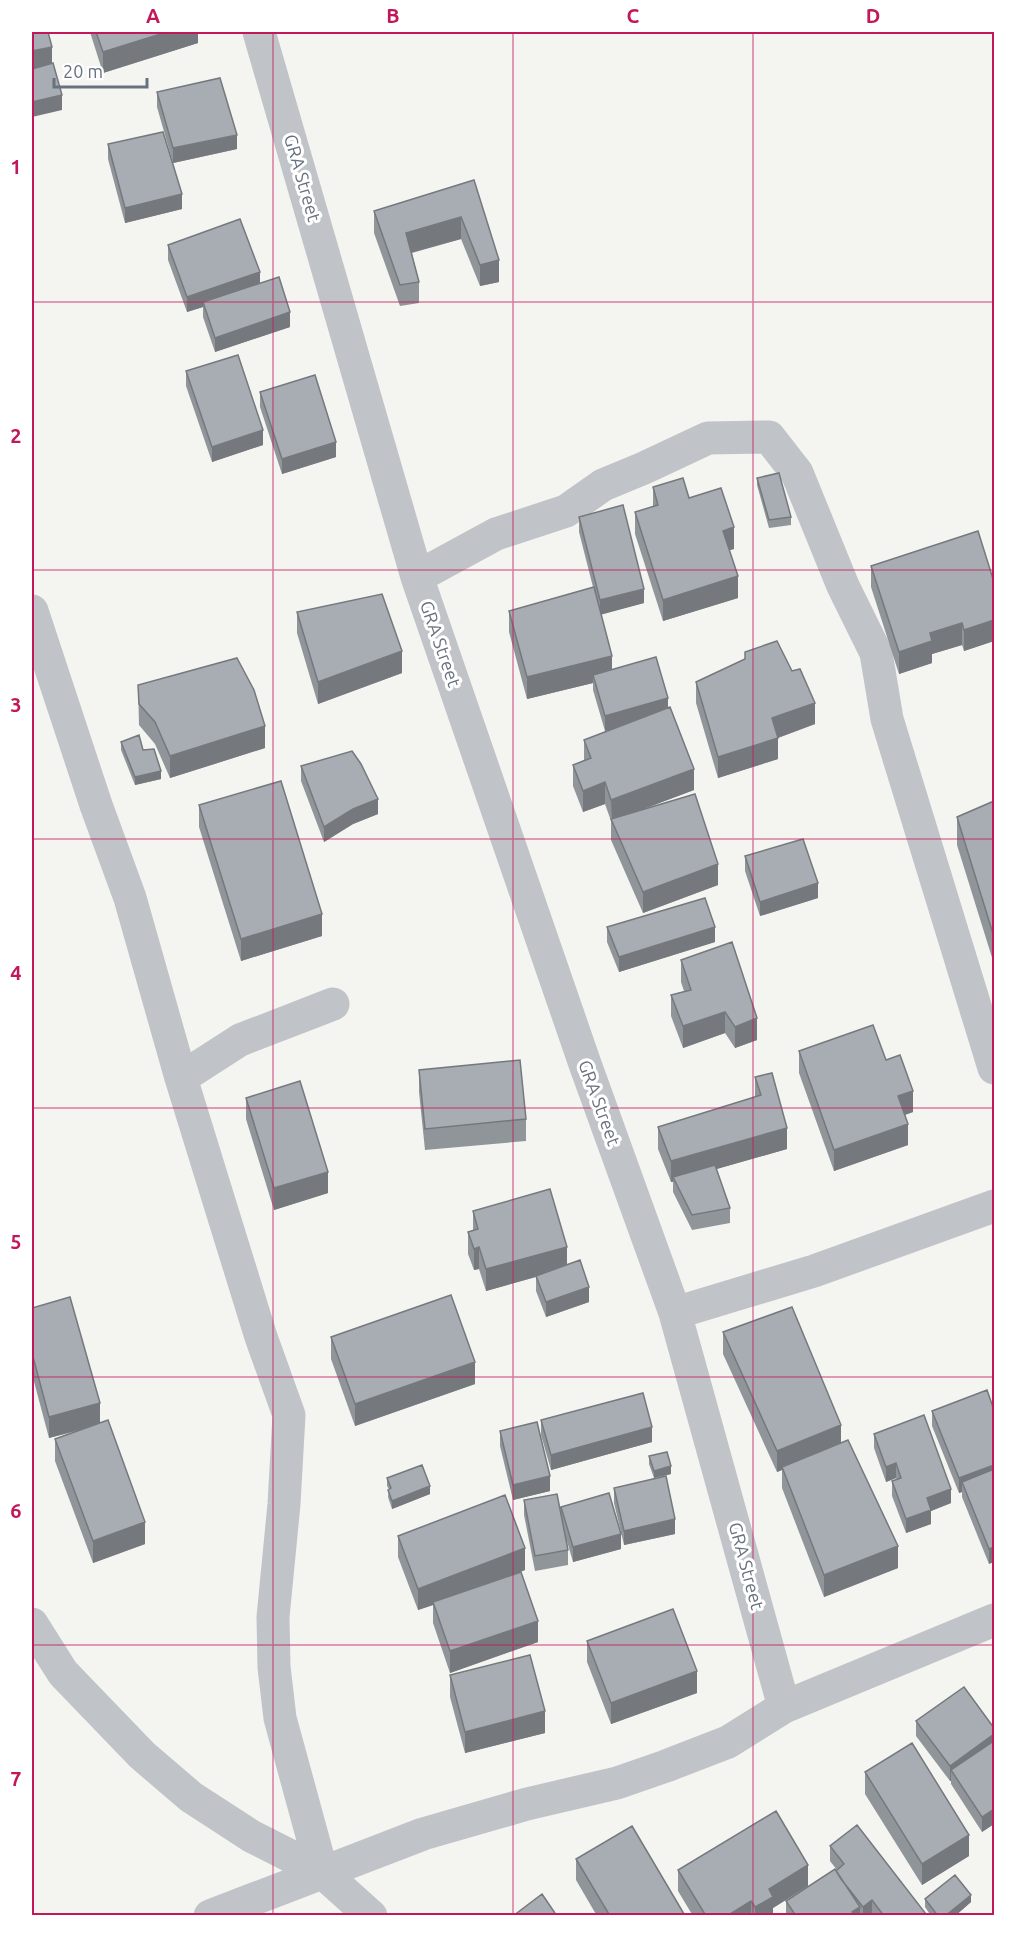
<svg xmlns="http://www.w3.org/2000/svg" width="1026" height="1947" font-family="Ubuntu,sans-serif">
<rect width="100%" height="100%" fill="#f4f5f1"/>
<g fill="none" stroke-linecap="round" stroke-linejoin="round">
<path stroke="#c0c3c7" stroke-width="33" d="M259 32 417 577 585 1064 675 1313 784 1707
M417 577 496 534 566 511 603 485 644 468 708 438 769 437 797 473 843 586 876 653 887 719 994 1068
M32 611 96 805 130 898 181 1078 261 1337 289 1415 284 1504 273 1617 274 1667 280 1718 322 1872
M181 1078 240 1040 333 1004
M675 1313 814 1271 994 1206
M32 1624 63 1673 142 1755 191 1797 251 1836 322 1872 371 1916
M210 1916 423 1834 527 1804 617 1783 666 1766 728 1742 784 1707 994 1620"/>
</g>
<path fill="#90959a" d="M90 32H198V43L103 73Z
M157 92 237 149 173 163 157 107Z
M108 144 182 209 125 223 108 159Z
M474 180 499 282 480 286 461 239 412 253 419 282V303L400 306 374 233V211Z
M168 245 260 283 290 327 215 352 203 317V307L187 312 168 260Z
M186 371 263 445 212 462 186 386Z
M260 392 336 457 282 474 260 407Z
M757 478 791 517V525L769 528 757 485Z
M653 487 689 498 734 549 729 550 738 598 663 621 635 534V512L653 507Z
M579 517 644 603 601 614 612 670 668 708 694 790 640 810 718 885 643 913 611 840V821L605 804 583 812 573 786V765L584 760V740L612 729 605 731 593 690V683L527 699 509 632V611L593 587 579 532Z
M871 566 994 582V641L964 651 962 645 932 654V663L899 674 871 587Z
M297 612 402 673 318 704 297 633Z
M696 682 815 724 778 738V759L718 778 696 703Z
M138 685 265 748 170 778 155 744 139 725Z
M121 742 143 750 161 779 135 785 121 750Z
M301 766 378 814 353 824 324 842 301 781Z
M994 801V964L957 845V817Z
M199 805 322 936 241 961 199 827Z
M745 856 818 898 760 916 745 871Z
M607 927 715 942 619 972 607 942Z
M681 960 757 1040 735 1048 725 1033 683 1048 671 1016V995L684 991 681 982Z
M799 1051 913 1112 905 1115 908 1145 834 1171 799 1073Z
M419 1070 526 1119V1141L425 1150 419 1092Z
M755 1077 787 1149 716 1169 730 1208V1223L692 1230 673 1192V1182H671L658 1149V1127L755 1097Z
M246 1098 328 1193 274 1210 246 1119Z
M473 1211 567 1265 589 1302 546 1317 536 1291V1277L486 1291 479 1269 474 1270 468 1254V1232L473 1231Z
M32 1308 100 1423 145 1544 93 1563 55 1461V1439L85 1429 49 1438 32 1374Z
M723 1332 841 1443 898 1568 824 1597 782 1488V1470L777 1472 723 1354Z
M331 1337 475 1384 355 1426 331 1359Z
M994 1410 989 1564 962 1497V1492L959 1493 932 1426V1411Z
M541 1420 652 1442 551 1470 541 1435Z
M500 1431 550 1491 513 1500 500 1446Z
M874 1434 951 1503 931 1511V1524L906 1533 892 1496V1481L897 1480 896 1478 886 1482 874 1448Z
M649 1456 671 1474 654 1478 649 1464Z
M387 1478 430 1494 392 1509 388 1497 389 1489 387 1486Z
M614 1488 675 1534 624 1545 614 1503Z
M524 1500 561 1513V1507L621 1549 573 1562 567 1541 568 1550V1565L535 1571 524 1515Z
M398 1536 525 1570 515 1574 538 1642 450 1673 433 1623V1605L418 1610 398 1557Z
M587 1641 697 1693 611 1724 587 1662Z
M450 1675 545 1733 465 1753 450 1697Z
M916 1721 994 1728V1824L982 1832 951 1784V1781H950L916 1736Z
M865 1772 969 1856 922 1885 865 1794Z
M830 1846 926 1916H872V1914L870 1916H786V1901L837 1870 830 1861Z
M576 1859 684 1916H597L576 1880Z
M678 1870 808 1886 773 1908V1916H693L678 1891Z
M925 1899 971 1902 955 1916H931L925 1907Z"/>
<path fill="#75797d" d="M167 32H198V43L103 73V52Z
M52 47V68L32 73V51Z
M62 95V110L32 117V102Z
M237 135V149L173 163V148Z
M182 194V209L125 223V208Z
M461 217V239L406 254V233Z
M499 260V282L480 286V265Z
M260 272V287L203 302V307L187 312V297Z
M290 312V327L215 352V338Z
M263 430V445L212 462V447Z
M336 442V457L282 474V459Z
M734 527V549L723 552V531Z
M738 576V598L663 621V600Z
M644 589V603L600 615V600Z
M994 620V641L964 651V630Z
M962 623V645L932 654V663L899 674V652L930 633Z
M402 651V673L318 704V682Z
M612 656V678L593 675V683L527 699V677Z
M668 698V713L605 731V716Z
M815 703V724L772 740V718Z
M265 726V748L170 778V756Z
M778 738V759L718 778V757Z
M694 769V790L612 821 611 800Z
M161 771V779L135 785V777Z
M605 782V804L583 812V791Z
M378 799V814L353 824 324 842V827L353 809Z
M718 864V885L643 913V892Z
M818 883V898L760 916V902Z
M322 914V936L241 961V939Z
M715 927V942L619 972V957Z
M725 1012V1033L683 1048V1026Z
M757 1018V1040L735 1048V1027Z
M913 1091V1112L898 1117V1096Z
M908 1124V1145L834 1171V1150Z
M787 1128V1149L675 1181 673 1177V1182H671V1161Z
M328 1172V1193L274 1210V1188Z
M479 1247V1269L474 1270V1249Z
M567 1247V1268L486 1291V1269Z
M589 1287V1302L546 1317V1302Z
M475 1362V1384L355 1426V1404Z
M100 1403V1424L49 1438V1417Z
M841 1425V1446L782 1467V1470L777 1472V1451Z
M652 1427V1442L551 1470V1455Z
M896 1463V1478L886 1482V1467Z
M994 1465V1480L962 1482V1492L959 1493V1478Z
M671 1466V1474L654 1478V1471Z
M550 1476V1491L513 1500V1485Z
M430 1486V1494L392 1509V1501Z
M951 1489V1503L931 1511V1524L906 1533V1519L927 1498Z
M675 1519V1534L624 1545V1531Z
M145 1522V1544L93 1563V1541Z
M621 1534V1549L573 1562V1547Z
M898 1546V1568L824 1597V1575Z
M994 1547V1562L989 1564V1549Z
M525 1548V1570L434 1604 433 1602V1605L418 1610V1589Z
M538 1621V1642L450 1673V1651Z
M697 1671V1693L611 1724V1703Z
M545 1711V1733L465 1753V1732Z
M994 1734V1749L951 1770V1781H950V1766Z
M994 1809V1824L982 1832V1817Z
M969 1835V1856L922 1885V1864Z
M808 1865V1886L773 1908V1916H755V1907L769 1889Z
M971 1895V1902L955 1916H945Z
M872 1900V1914L870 1916H863V1907Z
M751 1901V1916H727Z
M860 1907V1916H852V1912Z"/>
<path fill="#a7adb3" stroke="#75797d" stroke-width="1.5" d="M32 32H48L52 47 32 51Z
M96 32H167L103 52Z
M53 63 62 95 32 102V69Z
M220 78 237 135 173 148 157 92Z
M163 132 182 194 125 208 108 144Z
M474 180 499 260 480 265 461 217 406 233 419 282 400 285 374 211Z
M240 219 260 272 187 297 168 245Z
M279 277 290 312 215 338 203 302Z
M238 355 263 430 212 447 186 371Z
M315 375 336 442 282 459 260 392Z
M779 473 791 517 769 520 757 478Z
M683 478 689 498 721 488 734 527 723 531 738 576 663 600 635 512 658 505 653 487Z
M623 505 644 589 600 600 579 517Z
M978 531 994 582V620L964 630 962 623 930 633 932 641 899 652 871 566Z
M594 587 612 656 527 677 509 611Z
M382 594 402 651 318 682 297 612Z
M777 641 792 671 800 669 815 703 772 718 778 738 718 757 696 682 745 659V652Z
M656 657 668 698 605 716 593 675Z
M237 658 254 690 265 726 170 756 155 722 139 704 138 685Z
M670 707 694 769 611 800 605 782 583 791 573 765 591 758 584 740Z
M139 735 143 750 154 749 161 771 135 777 121 742Z
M352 751 361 764 378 799 353 809 324 827 301 766Z
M281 781 322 914 241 939 199 805Z
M695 794 718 864 643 892 611 819Z
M994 801V937L957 817Z
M803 839 818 883 760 902 745 856Z
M705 898 715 927 619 957 607 927Z
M732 942 757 1018 735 1027 725 1012 683 1026 671 995 691 990 681 960Z
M873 1025 886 1060 900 1055 913 1091 898 1096 908 1124 834 1150 799 1051Z
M520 1060 526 1119 425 1129 419 1070Z
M772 1073 787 1128 671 1161 658 1127 761 1095 755 1077Z
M300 1081 328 1172 274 1188 246 1098Z
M715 1165 730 1208 692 1215 673 1177Z
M550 1189 567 1247 486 1269 479 1247 474 1249 468 1232 478 1229 473 1211Z
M580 1260 589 1287 546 1302 536 1276Z
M451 1295 475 1362 355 1404 331 1337Z
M70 1297 100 1403 49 1417 32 1353V1308Z
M792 1307 841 1425 777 1451 723 1332Z
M987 1390 994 1410V1465L959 1478 932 1411Z
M643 1393 652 1427 551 1455 541 1420Z
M924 1415 951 1489 927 1498 931 1510 906 1519 892 1481 901 1478 896 1463 886 1467 874 1434Z
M108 1420 145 1522 93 1541 55 1439Z
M537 1422 550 1476 513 1485 500 1431Z
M848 1440 898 1546 824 1575 782 1467Z
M667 1452 671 1466 654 1471 649 1456Z
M422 1465 430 1486 392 1501 388 1490 391 1488 387 1478Z
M994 1469V1547L989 1549 962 1482Z
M666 1476 675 1519 624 1531 614 1488Z
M609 1493 621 1534 573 1547 561 1507Z
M557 1494 568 1550 535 1556 524 1500Z
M505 1495 525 1548 418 1589 398 1536Z
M521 1572 538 1621 450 1651 433 1602Z
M673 1609 697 1671 611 1703 587 1641Z
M530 1655 545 1711 465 1732 450 1675Z
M964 1687 994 1728V1734L950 1766 916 1721Z
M994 1741V1809L982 1817 951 1770Z
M912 1743 969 1835 922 1864 865 1772Z
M776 1811 808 1865 769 1889 773 1897 755 1907 751 1901 727 1916H706L678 1870Z
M857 1825 926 1914 925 1916H884L872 1900 863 1907 841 1879 836 1871 844 1864 830 1846Z
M632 1826 684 1914 682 1916H610L576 1859Z
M835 1869 860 1907 852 1912 855 1916H796L786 1901Z
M955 1875 971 1895 945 1916H938L925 1899Z
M542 1894 557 1916H513Z"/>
<path fill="none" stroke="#c2185b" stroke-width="1.5" stroke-opacity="0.55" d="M273 32V1916M513 32V1916M753 32V1916M32 302H994M32 570H994M32 839H994M32 1108H994M32 1377H994M32 1645H994"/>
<g text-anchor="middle" stroke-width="6" stroke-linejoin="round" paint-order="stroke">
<g font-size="18" fill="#667280" stroke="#fff">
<text transform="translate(302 178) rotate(74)" y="6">GRA Street</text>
<text transform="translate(440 644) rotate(71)" y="6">GRA Street</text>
<text transform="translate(599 1103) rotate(70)" y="6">GRA Street</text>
<text transform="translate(746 1566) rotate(75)" y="6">GRA Street</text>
</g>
</g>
<rect width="1026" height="1947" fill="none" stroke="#ffffff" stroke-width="66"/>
<path d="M54 78v9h93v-9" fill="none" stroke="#667280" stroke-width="3"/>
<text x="63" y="78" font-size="18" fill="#667280" stroke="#ffffff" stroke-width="4.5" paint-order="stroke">20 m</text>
<rect x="33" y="33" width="960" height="1881" fill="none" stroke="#c2185b" stroke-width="2"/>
<g font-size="20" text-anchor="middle" font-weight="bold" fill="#c2185b">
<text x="153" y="23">A</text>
<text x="393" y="23">B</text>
<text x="633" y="23">C</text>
<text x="873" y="23">D</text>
<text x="16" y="174">1</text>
<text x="16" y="443">2</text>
<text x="16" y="712">3</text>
<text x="16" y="980">4</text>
<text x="16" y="1249">5</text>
<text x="16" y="1518">6</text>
<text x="16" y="1786">7</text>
</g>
</svg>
